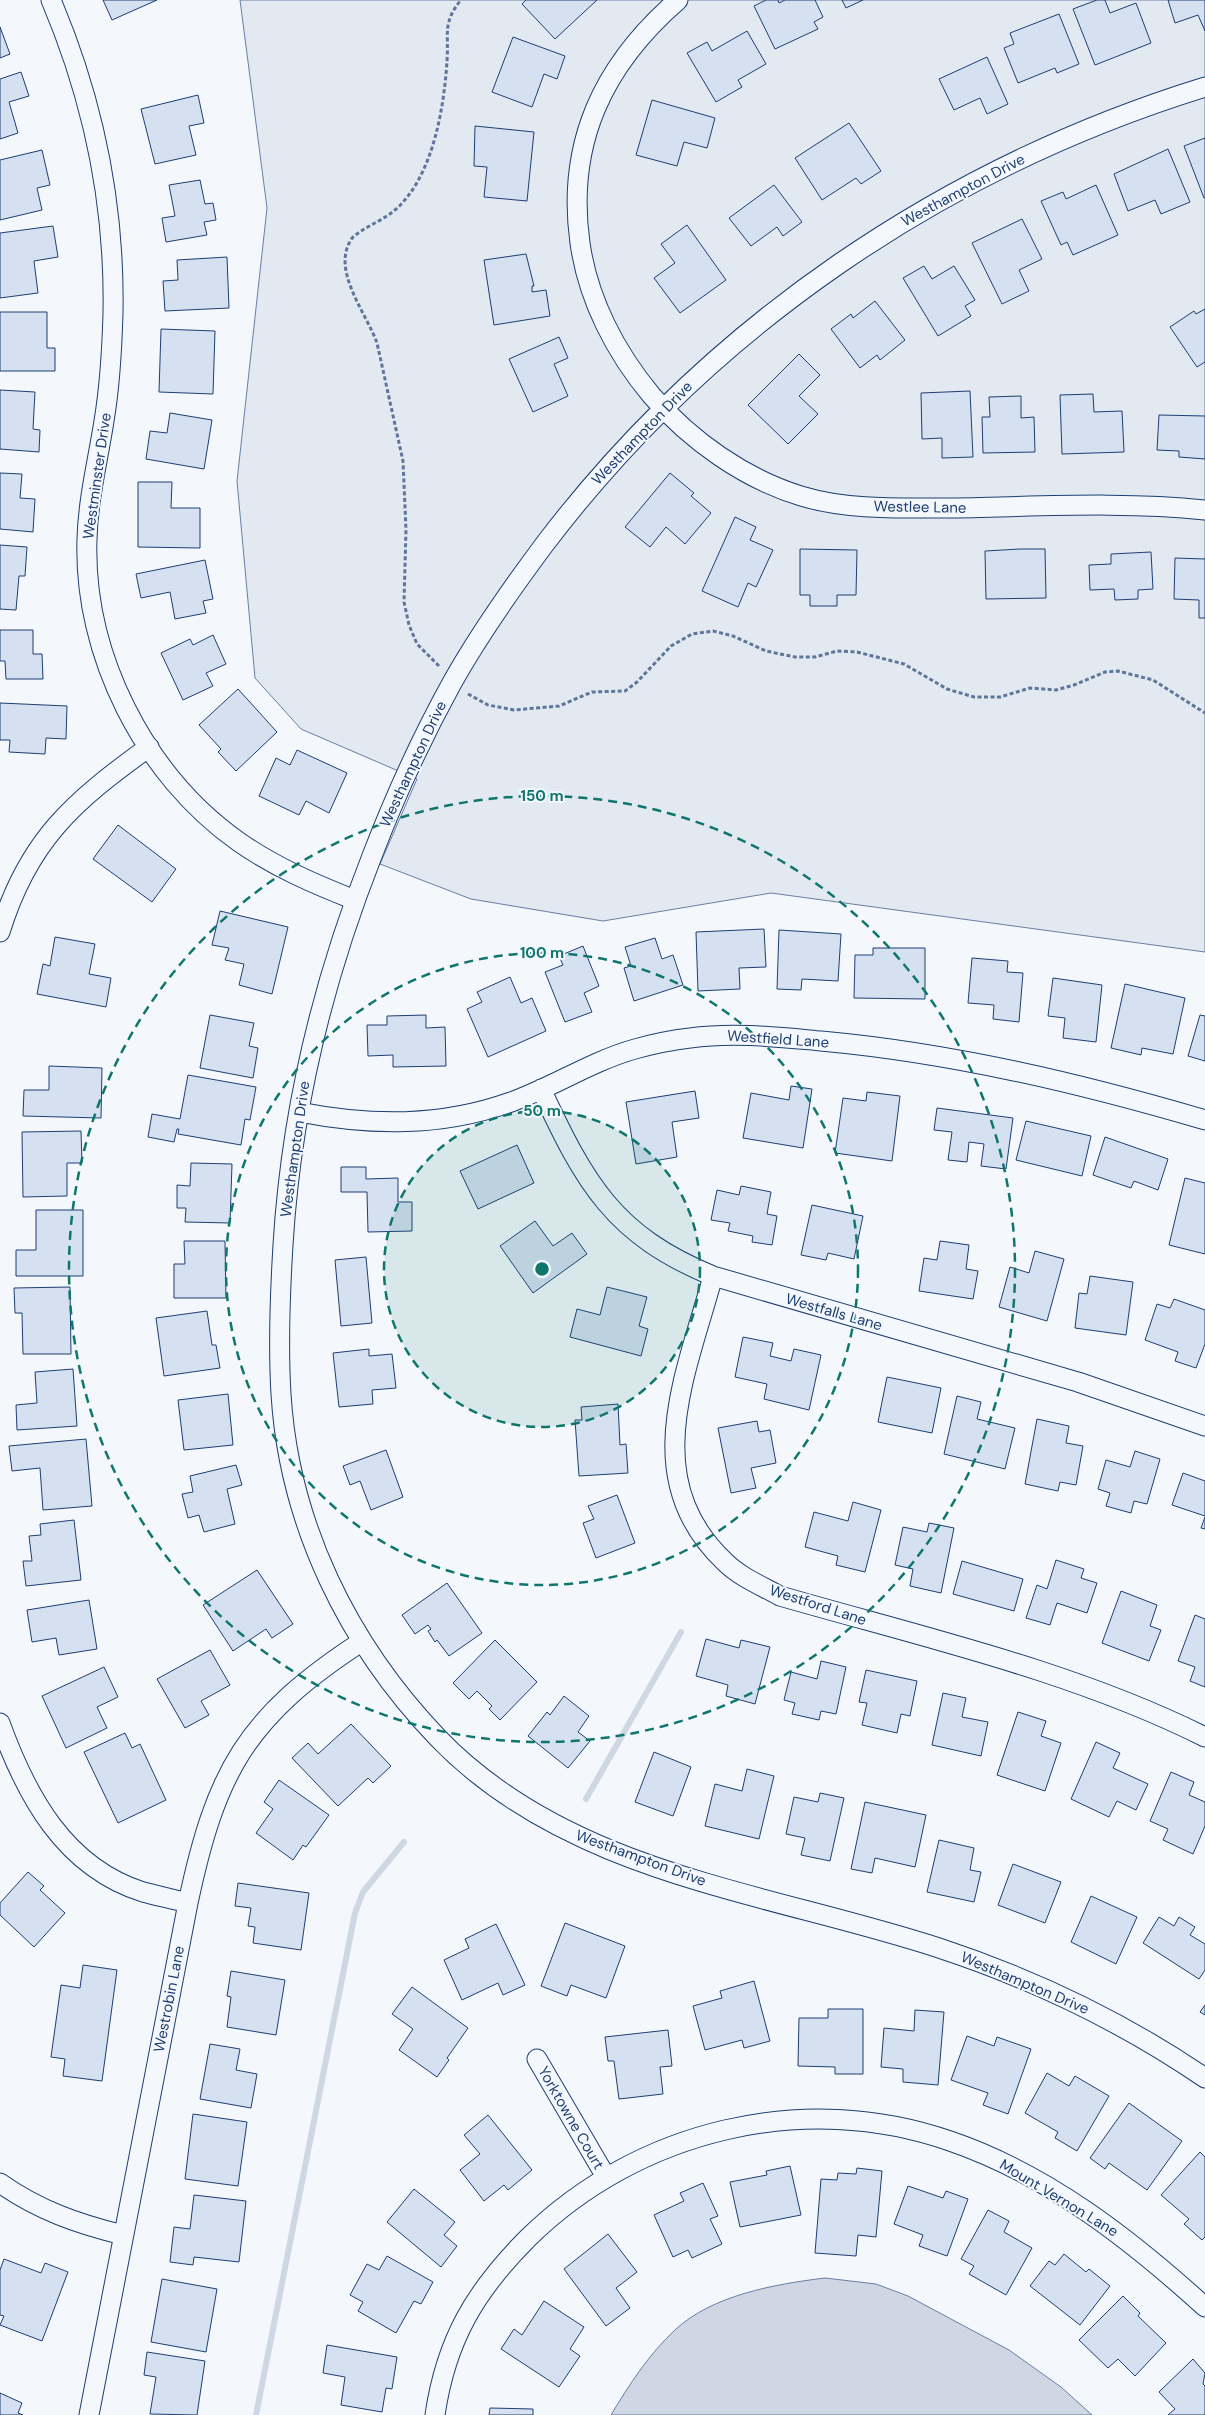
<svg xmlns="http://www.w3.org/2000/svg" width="1205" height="2415" font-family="'DM Sans',sans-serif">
<rect width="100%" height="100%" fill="#f4f7fb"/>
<path fill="#e3e9f0" stroke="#687fa3" d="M240 0H1205V952L771 893 603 921 471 899 380 864 417 779 301 729 255 678 237 481 267 208Z"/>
<path fill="#cfd7e4" stroke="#687fa3" d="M825 2278 876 2284 908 2296 1009 2350 1061 2387 1092 2415H611C629 2385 649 2354 675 2330 712 2295 776 2284 825 2278Z"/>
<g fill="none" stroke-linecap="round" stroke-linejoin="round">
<path stroke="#cfd7e4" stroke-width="6" d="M586 1799 681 1632
M256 2415 355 1913 363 1892 404 1842"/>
</g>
<path fill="#d5e0f0" stroke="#1d3f73" d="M103 0H157L112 20Z
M526 0H597L555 39 522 4Z
M766 0H778L779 3 785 0H815L823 17 814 22 818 29 775 49 754 6Z
M842 0H863L846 8Z
M1097 0H1105L1110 13 1136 3 1151 43 1095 65 1073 9Z
M1168 0H1205V31L1198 15 1175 23Z
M1059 14 1079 64 1057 73 1055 68 1018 83 1004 48 1014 44 1010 33Z
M0 27 10 54 0 58Z
M747 31 766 64 738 80 742 87 716 102 687 53 707 42 712 51Z
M513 37 565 56 557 79 544 74 532 107 492 92Z
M987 57 1008 104 987 114 980 98 954 110 939 79Z
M21 72 29 96 9 102 18 133 0 139V79Z
M198 95 204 123 189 126 196 155 155 164 141 109Z
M652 100 715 118 707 148 684 142 677 166 636 155Z
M849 123 881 171 861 184 856 178 822 200 795 158Z
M475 126 534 132 527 201 484 197 487 167 474 166Z
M1205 138V198H1204L1184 146Z
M1168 149 1190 202 1161 214 1155 200 1128 211 1114 174Z
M42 150 50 185 37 188 42 210 0 220V160Z
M200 180 205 204 213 203 216 220 204 222 207 235 166 242 162 218 175 216 169 185Z
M774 185 802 222 783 236 777 227 751 246 729 218Z
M1096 185 1118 235 1073 255 1067 242 1061 245 1041 201 1063 192 1066 199Z
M1022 219 1042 259 1019 270 1029 291 1002 304 972 243Z
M687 225 726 280 680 313 654 278 675 263 661 244Z
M53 226 58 257 34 261 38 293 0 298V233Z
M526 254 534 286H532V292L546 290 550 316 494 325 484 260Z
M227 257 229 308 165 311 163 281 178 280 177 260Z
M924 266 932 279 954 266 975 300 965 306 971 316 938 336 903 278Z
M875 301 905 340 880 360 877 355 860 368 831 329 851 314 853 318Z
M1205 309V362L1197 367 1170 327 1194 311 1196 314Z
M0 312H47V348H55V371H0Z
M161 329 215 331 213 394 159 392Z
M559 337 568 358 554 364 568 396 533 412 509 359Z
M799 354 820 375 799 396 818 414 788 444 748 405Z
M0 390 35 392 33 429 40 430 39 452 0 449Z
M970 391 973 457 942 458V438L922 439 921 393Z
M1093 394 1094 412 1122 411 1124 452 1062 454 1060 395Z
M1021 396V418L1034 417 1035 452 983 453 982 417H990L989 397Z
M170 413 212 420 204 469 146 459 150 431 167 433Z
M1159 415 1205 416V459L1179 457V451L1157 450Z
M0 473 22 474 20 498 35 499 33 532 0 529Z
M670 473 694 493 691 496 711 513 685 544 666 527 650 547 625 527Z
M138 482H172L171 508H200V548L138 547Z
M735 517 756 527 750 540 773 550 756 587 748 583 738 607 702 591Z
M0 545 27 547 25 576H19L16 610 0 609Z
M800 549 857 550 856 595H837V606H810V595H800Z
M1020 549H1045L1046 598 986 599 985 551Z
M1151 552 1153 589 1138 590V599L1115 600 1114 589 1090 590 1089 565 1111 564V554Z
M1175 558 1205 559V618H1199V600L1174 599Z
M205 560 213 599 203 601 206 613 175 619 170 592 141 598 136 574Z
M0 630H33V654H42L43 679H6L5 661H0Z
M213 635 226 664 206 673 213 686 183 700 161 653 190 639 193 645Z
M238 689 277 732 236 771 218 752 221 749 199 725Z
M0 703 67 706 66 739 46 738 45 754 9 752 10 740H0Z
M297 750 347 773 329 813 306 801 299 815 259 796 276 758 290 765Z
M118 825 176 869 152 902 93 859Z
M220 911 288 927 272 994 239 985 244 964 225 960 229 948 212 945Z
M764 929 766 967 739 968 740 989 698 991 696 932Z
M779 930 841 934 838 981 802 979 801 990 777 989Z
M55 937 95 944 89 974 111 978 106 1007 37 994 43 964 50 966Z
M655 938 662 959 673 955 683 985 634 1001 624 968 631 966 625 947Z
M583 946 599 986 584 993 592 1012 565 1022 545 972 563 965 559 956Z
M873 948H925V999L854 998 855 955H873Z
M972 958 1008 961 1007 972 1023 973 1019 1022 993 1019 994 1005 968 1003Z
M510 977 521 1003 532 998 546 1031 488 1057 467 1009 482 1002 477 992Z
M1053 978 1102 985 1096 1042 1063 1038 1065 1018 1048 1016Z
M1125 984 1185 998 1173 1054 1142 1048 1141 1055 1111 1048Z
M210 1015 254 1023 249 1046 258 1048 253 1078 200 1068Z
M426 1015V1028L445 1027 446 1066 393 1067V1055L368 1056 367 1025H387V1016Z
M1200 1015 1205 1016V1061L1188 1056Z
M49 1066 102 1068 101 1118 23 1116 24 1090H49Z
M188 1075 256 1087 250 1120 245 1119 241 1145 178 1134 179 1129H177L174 1142 148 1137 152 1114 180 1119Z
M791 1086 812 1089 803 1148 743 1138 751 1093 789 1100Z
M695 1091 699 1118 672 1122 677 1157 636 1164 626 1102Z
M867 1092 900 1096 892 1161 835 1153 843 1098 866 1101Z
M937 1108 1013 1118 1006 1169 981 1166 984 1144 969 1142 967 1162 948 1160 952 1132 934 1130Z
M1026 1121 1091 1136 1082 1176 1016 1160Z
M81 1131 82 1163H67V1196L23 1197 22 1132Z
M1105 1137 1168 1159 1158 1190 1134 1181 1131 1188 1093 1175Z
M517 1145 534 1183 478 1209 460 1171Z
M191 1163 232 1164 230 1223 185 1222 186 1208H177V1185L190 1186Z
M341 1167H366V1179L398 1178V1202H412V1231L368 1232 367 1192H341Z
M1185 1178 1205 1183V1254L1169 1245Z
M741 1186 771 1192 767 1214 777 1216 772 1245 752 1242 753 1236 728 1231 730 1223 711 1220 717 1190 739 1195Z
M812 1205 863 1216 854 1259 828 1253 826 1260 801 1255Z
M36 1210H83V1276H16V1250H36Z
M535 1221 553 1246 572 1233 587 1254 533 1293 500 1246Z
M184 1241H225L226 1298H174V1264H185Z
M940 1241 969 1245 966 1269 978 1271 973 1299 919 1291 924 1258 937 1260Z
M1035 1251 1064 1259 1047 1321 999 1307 1010 1267 1029 1273Z
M366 1257 372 1323 341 1326 335 1260Z
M1090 1276 1133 1282 1126 1335 1075 1328 1079 1293 1087 1294Z
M70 1287 71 1354H23L22 1313H15L14 1288Z
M607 1287 647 1297 639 1326 648 1329 641 1356 570 1337 577 1309 600 1315Z
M1174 1299 1205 1310V1344L1196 1368 1175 1361 1178 1352 1145 1340 1157 1304 1170 1308Z
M207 1311 212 1345H216L220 1368 164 1376 156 1318Z
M743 1337 773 1343 770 1356 791 1361 794 1349 821 1355 809 1410 764 1399 767 1384 735 1377Z
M369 1349V1356L392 1354 396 1388 372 1390 373 1404 339 1407 333 1353Z
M73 1369 77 1426 17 1430 16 1405 37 1403 35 1372Z
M887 1377 941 1388 932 1433 878 1422Z
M228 1394 233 1445 184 1450 178 1400Z
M957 1396 981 1402 977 1419 1015 1428 1005 1469 944 1454Z
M618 1404 620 1445 626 1444 628 1473 579 1476 575 1420H582L581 1407Z
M1037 1419 1069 1426 1066 1443 1083 1446 1076 1485 1060 1482 1058 1491 1025 1484Z
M757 1421 759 1432 770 1430 776 1463 751 1468 756 1488 731 1493 718 1428Z
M86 1439 92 1506 43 1510 40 1468 12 1471 9 1446Z
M386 1450 403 1497 371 1510 360 1481 350 1485 343 1466Z
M1135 1451 1160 1459 1147 1504 1134 1501 1131 1513 1106 1506 1110 1493 1098 1489 1106 1460 1130 1467Z
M236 1465 242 1485 227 1489 235 1524 204 1532 199 1515 188 1518 182 1494 193 1492 190 1476Z
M1183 1473 1205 1481V1516L1172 1505Z
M617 1495 635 1543 596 1558 583 1523 594 1519 588 1506Z
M853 1502 881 1510 865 1572 836 1565 838 1556 805 1547 814 1512 848 1521Z
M1205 1517V1529L1201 1528Z
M74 1520 81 1580 26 1586 23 1561H32L29 1536 41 1535 40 1524Z
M929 1523 954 1528 941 1593 910 1586 913 1569 895 1565 903 1527 927 1532Z
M1056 1560 1084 1569 1081 1578 1097 1583 1087 1613 1057 1603 1050 1625 1026 1618 1037 1585 1047 1589Z
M962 1561 1023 1579 1014 1611 953 1594Z
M257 1570 293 1624 272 1638 266 1629 233 1651 203 1605Z
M447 1583 482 1633 449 1656 437 1640 435 1642 428 1631 431 1629 428 1625 415 1634 402 1615Z
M1121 1591 1157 1605 1150 1626 1161 1630 1149 1661 1102 1643Z
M89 1600 97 1649 59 1655 56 1638 32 1642 27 1610Z
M1195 1615 1205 1619V1687L1190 1681 1195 1667 1178 1661Z
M706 1639 739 1648 741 1640 770 1647 755 1704 726 1696 728 1685 696 1676Z
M495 1640 537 1682 500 1720 489 1709 492 1706 477 1691 469 1699 453 1683Z
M210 1650 230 1685 201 1701 209 1715 185 1728 157 1679Z
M821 1661 846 1667 836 1714 821 1711 819 1720 792 1714 795 1703 784 1700 791 1672 817 1679Z
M104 1667 118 1697 97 1707 107 1728 66 1748 42 1696Z
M866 1670 917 1681 910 1716 901 1714 897 1733 862 1725 867 1703 859 1702Z
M943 1693 966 1698 962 1717 988 1722 981 1756 932 1745Z
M564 1696 589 1716 578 1732 590 1741 568 1768 528 1736 547 1712 550 1715Z
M1018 1712 1046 1721 1041 1736 1061 1743 1045 1791 997 1775Z
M351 1724 391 1766 373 1783 368 1778 338 1806 292 1758 308 1743 318 1754Z
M125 1733 132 1748 140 1744 166 1800 118 1823 84 1752Z
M1096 1742 1120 1753 1113 1768 1148 1784 1136 1810 1117 1801 1109 1817 1071 1799Z
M654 1752 691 1767 673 1816 635 1802Z
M747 1769 774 1776 759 1839 705 1826 715 1784 742 1791Z
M1171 1772 1194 1782 1189 1795 1205 1802V1826L1193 1854 1163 1840 1168 1829 1150 1821Z
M279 1780 329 1815 306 1847 303 1845 293 1860 256 1833 273 1809 264 1802Z
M820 1793 844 1798 830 1861 801 1855 805 1838 786 1834 794 1797 818 1802Z
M865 1802 926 1815 915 1867 875 1858 872 1873 851 1869Z
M939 1840 974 1848 970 1870 981 1872 974 1902 927 1892Z
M1013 1864 1061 1882 1045 1923 998 1905Z
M28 1872 44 1886 40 1890 65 1913 34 1947 0 1915V1903Z
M238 1883 309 1893 301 1950 253 1943 255 1927 248 1926 251 1908 235 1906Z
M1091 1896 1137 1917 1116 1964 1071 1942Z
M1159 1917 1174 1926 1179 1917 1195 1927 1190 1935 1205 1944V1970L1199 1979 1143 1943Z
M565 1923 625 1946 606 1998 571 1985 567 1996 541 1986Z
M496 1924 525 1985 503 1995 498 1983 462 2000 444 1960 469 1948 465 1939Z
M83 1965 117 1970 102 2081 63 2076 65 2059 51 2057 61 1985 80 1988Z
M231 1971 285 1980 276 2035 227 2027 231 1997 227 1996Z
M754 1981 770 2041 744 2048 742 2040 705 2050 693 2006 722 1998 720 1991Z
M412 1987 468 2028 447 2058 449 2060 437 2077 399 2050 413 2029 392 2014Z
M1205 2005V2015L1200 2012Z
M828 2009H863V2074H835V2067L798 2066 799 2018H828Z
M915 2010 944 2012 938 2085 903 2082V2069L881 2067 884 2028 914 2031Z
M668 2030 672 2066 660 2067 663 2094 619 2099 614 2061H608L605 2037Z
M967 2036 994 2046 997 2037 1031 2049 1008 2114 983 2105 988 2093 951 2080Z
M210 2044 240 2049 236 2070 257 2074 251 2108 200 2099Z
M1047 2073 1069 2086 1075 2076 1109 2096 1077 2151 1055 2138 1058 2132 1025 2113Z
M1129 2103 1182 2141 1147 2190 1109 2163 1105 2169 1090 2158Z
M193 2114 247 2122 238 2186 185 2179Z
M488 2115 532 2170 508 2190 504 2185 484 2201 460 2170 480 2154 464 2135Z
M1200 2152 1205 2157V2237L1202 2240 1184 2224 1189 2219 1161 2195Z
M790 2166 801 2215 740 2227 730 2182 767 2175 766 2171Z
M857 2168 882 2171 876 2237 858 2235 856 2256 815 2253 821 2179 837 2180 838 2173 856 2174Z
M703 2183 718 2216 710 2219 722 2244 692 2258 688 2250 673 2257 654 2215 684 2201 680 2193Z
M908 2186 943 2198 946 2191 968 2199 947 2256 919 2246 923 2235 894 2224Z
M414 2189 455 2222 444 2235 457 2246 441 2267 387 2222Z
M194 2195 246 2201 239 2262 194 2257 193 2265 170 2262 174 2227 190 2229Z
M988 2210 1009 2221 1004 2232 1032 2248 1006 2295 969 2274 974 2266 961 2259Z
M608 2234 637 2272 616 2288 630 2308 606 2326 564 2269Z
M1064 2254 1086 2272 1089 2269 1110 2286 1080 2325 1030 2286 1049 2261 1055 2265Z
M387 2256 433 2282 421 2304 414 2301 396 2333 358 2311 363 2302 350 2295 367 2264 379 2270Z
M4 2259 41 2273 45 2263 68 2272 42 2341 0 2325 4 2316 0 2315V2270Z
M162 2279 217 2289 206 2352 151 2342Z
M1123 2296 1140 2313 1138 2316 1166 2343 1135 2376 1118 2359 1108 2368 1079 2340Z
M544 2301 584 2327 570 2349 580 2356 559 2387 501 2349 514 2329 522 2335Z
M327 2345 397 2357 392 2389 386 2388 382 2412 341 2405 345 2377 323 2373Z
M147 2352 205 2361 197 2415 150 2414 156 2377 144 2375Z
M1193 2359 1205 2373 1203 2384 1205 2386V2415H1168L1175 2409 1159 2392Z
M0 2393 22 2403 18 2413 23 2415H0Z
M490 2408 533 2409V2415H489Z"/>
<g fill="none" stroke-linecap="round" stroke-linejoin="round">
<g stroke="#1d3f73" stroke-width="21">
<path id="minor" d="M51 0C93 99 115 205 113 313 112 349 110 385 104 421 98 460 88 499 87 539 83 654 144 775 239 842 275 867 314 884 355 900
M678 0C603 65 566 143 580 243 588 300 616 353 652 396 691 441 745 479 801 496 847 510 898 508 946 508 1031 507 1121 501 1205 510
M1205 87C943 168 710 326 544 545 512 588 480 633 453 681 422 737 395 796 372 856 323 980 291 1112 283 1245 280 1294 278 1344 281 1394 289 1524 348 1644 438 1738 569 1874 768 1892 939 1948 1033 1979 1123 2022 1205 2078
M0 932C28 840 74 801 149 747
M541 1089C585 1183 613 1235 713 1276L1078 1382 1205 1426
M299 1112C371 1126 441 1127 511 1102 553 1087 592 1061 635 1049 653 1044 672 1040 690 1038 734 1032 777 1037 821 1041 952 1053 1079 1083 1205 1120
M713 1276C686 1375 637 1479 725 1562 740 1577 762 1586 780 1596 922 1637 1073 1671 1205 1737
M0 1723C26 1795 64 1867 143 1892 158 1896 173 1899 188 1903
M537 2059 606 2177
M0 2183C38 2210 78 2224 123 2235
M89 2415 188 1903C216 1771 246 1717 361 1642
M435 2415C446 2340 475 2291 528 2238 638 2130 804 2090 950 2141 1047 2174 1130 2239 1205 2307"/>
</g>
<path stroke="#5e769c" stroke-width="3" stroke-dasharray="4 2.5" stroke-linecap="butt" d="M439 666 417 644 409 625 404 602 406 530 403 461 377 343C366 312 329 268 353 237 366 226 382 221 395 210 433 177 444 108 447 61 449 34 442 23 461 0
M468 694 488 705 514 710 559 706 592 692 625 691 637 682 671 646 692 634 713 631 733 636 766 651 795 657H815L837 651 857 652 904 664 947 689 974 697H1000L1030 688 1056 690 1074 685 1105 672 1118 671 1153 680 1205 713"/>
<use href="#minor" stroke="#f4f7fb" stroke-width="19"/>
</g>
<circle cx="542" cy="1269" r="158" fill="#0f766e" fill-opacity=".12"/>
<g fill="none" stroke="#0f766e" stroke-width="2.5" stroke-dasharray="9 6">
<circle cx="542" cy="1269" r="158"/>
<circle cx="542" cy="1269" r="316"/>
<circle cx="542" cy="1269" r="473"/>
</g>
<g text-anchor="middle" stroke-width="4" stroke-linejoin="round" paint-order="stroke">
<g font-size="15" fill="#1d3f73" stroke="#f4f7fb">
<text transform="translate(963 190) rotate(-28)" y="5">Westhampton Drive</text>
<text transform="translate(642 433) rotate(-46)" y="5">Westhampton Drive</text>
<text transform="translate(97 476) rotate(-82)" y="5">Westminster Drive</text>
<text transform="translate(920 507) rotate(1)" y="5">Westlee Lane</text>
<text transform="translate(413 764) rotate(-65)" y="5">Westhampton Drive</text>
<text transform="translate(778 1039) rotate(4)" y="5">Westfield Lane</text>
<text transform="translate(295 1149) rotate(-82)" y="5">Westhampton Drive</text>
<text transform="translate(834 1312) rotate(16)" y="5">Westfalls Lane</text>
<text transform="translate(818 1605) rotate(18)" y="5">Westford Lane</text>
<text transform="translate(641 1858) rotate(20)" y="5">Westhampton Drive</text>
<text transform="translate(1025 1983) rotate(23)" y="5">Westhampton Drive</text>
<text transform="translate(169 1999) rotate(-79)" y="5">Westrobin Lane</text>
<text transform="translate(571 2118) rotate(60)" y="5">Yorktowne Court</text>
<text transform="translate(1059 2198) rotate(31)" y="5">Mount Vernon Lane</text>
</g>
</g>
<circle cx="542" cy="1269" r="8" fill="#0f766e" stroke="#f4f7fb" stroke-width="2.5"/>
<g font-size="15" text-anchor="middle" font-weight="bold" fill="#0f766e" stroke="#f4f7fb" stroke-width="4" stroke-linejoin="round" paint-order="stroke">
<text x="542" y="801">150 m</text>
<text x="542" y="958">100 m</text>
<text x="542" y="1116">50 m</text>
</g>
</svg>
